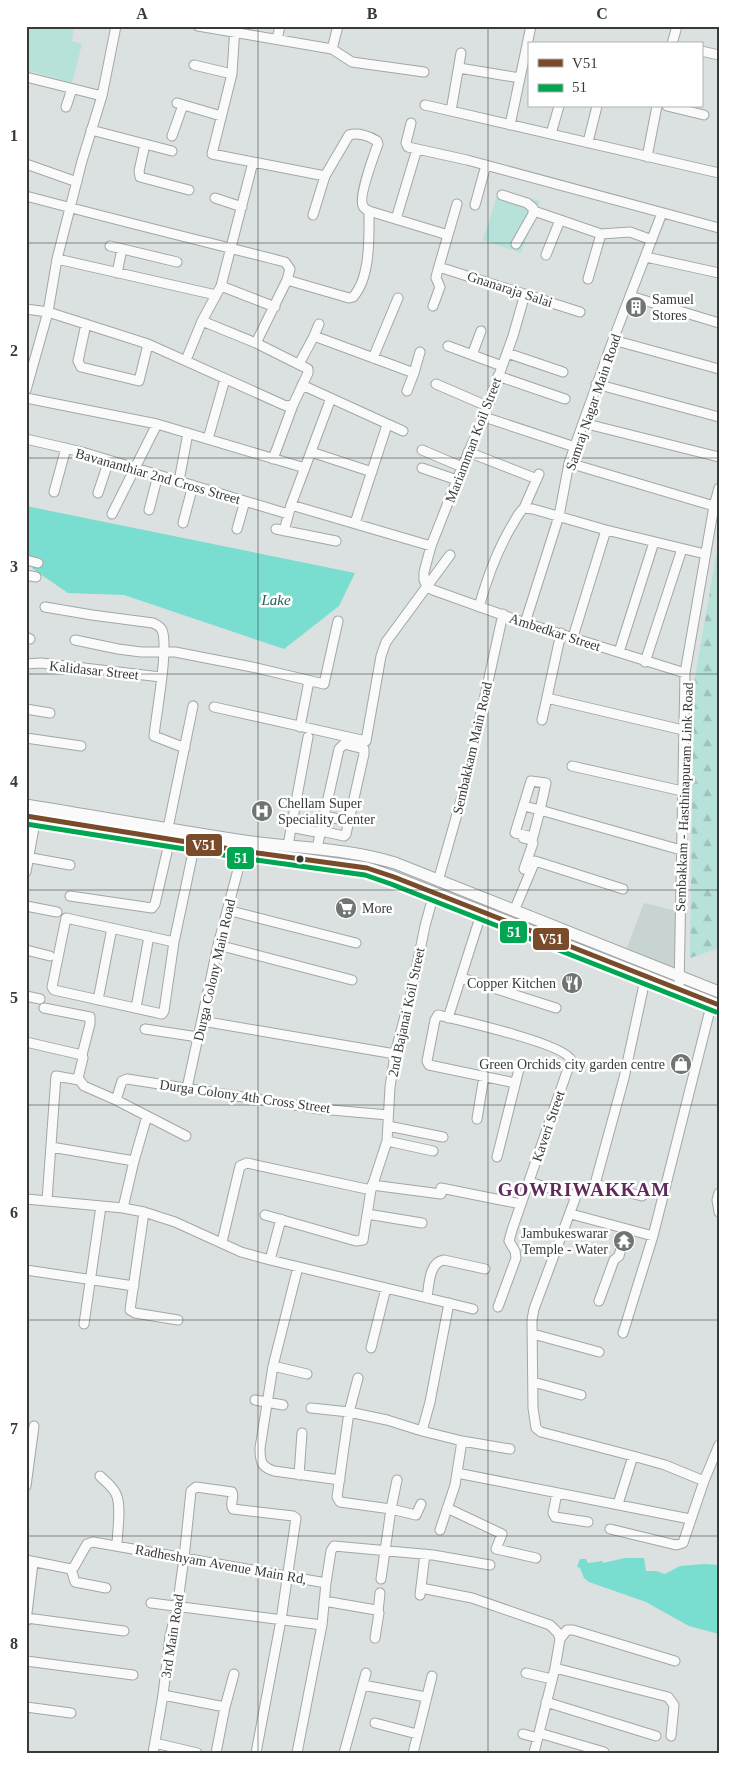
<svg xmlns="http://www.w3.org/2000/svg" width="745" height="1779" font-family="Georgia,serif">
<defs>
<pattern id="forest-firs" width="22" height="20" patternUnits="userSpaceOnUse" patternTransform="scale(1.25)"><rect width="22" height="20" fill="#b6e2da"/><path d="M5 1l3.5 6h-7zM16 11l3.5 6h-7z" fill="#9dc3bc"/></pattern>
</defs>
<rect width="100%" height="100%" fill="#dbe0e0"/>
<path fill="#c8d4d2" d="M644 903 677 911V968L626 950Z"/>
<path fill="#b6e2da" d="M26 26H74L72 41 82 44 72 83 26 70Z
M499 190 540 201 521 253 483 240Z"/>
<path fill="url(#forest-firs)" d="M719 539V948L690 958 694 683Z"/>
<path fill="#79ddcf" d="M26 506 355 573 339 606 284 649 124 595 68 593 33 569 26 560Z
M625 1558H644L646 1571H656L665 1574 680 1566 705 1564 719 1565V1634L689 1626 646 1602 589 1582 584 1578 580 1568 577 1567 580 1559H586L588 1563 602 1561 603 1563Z"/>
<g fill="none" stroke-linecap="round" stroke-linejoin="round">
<g stroke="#a2a7a6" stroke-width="11">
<path id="minor" d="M198 26 332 49 352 62 424 72
M235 26 232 74 212 154 325 176 349 135C357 132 370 136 377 141L378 144C374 155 358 198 363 206 364 208 367 210 369 211L448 235
M277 39 280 26
M672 44 677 26
M332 49 338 26
M701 51 719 55
M194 65 232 74
M459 68 520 78
M26 77 102 96
M177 103 221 116
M425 105 719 173
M667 106 704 115
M66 107 72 89
M451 111 461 53
M411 123 406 143 408 147 467 160 719 228
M510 125 531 26
M91 130 172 151
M551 134 559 106
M172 136 183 105
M588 142 597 106
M145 144 139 171 140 177 189 190
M647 157 657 106
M26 164 77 182
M502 195 527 203 533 208V214L516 244
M26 196C112 219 198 240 285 262L290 269 287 280 349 298 353 297C371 277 369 236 369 211
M215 198 242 207
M475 205 486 165
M534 211 601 234 630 232 652 240
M313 215 325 176
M396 219 417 149
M110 246 177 262
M546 255 560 220
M646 257 719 273
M57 259 216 295
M439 267 580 312
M117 273 122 249
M588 279 601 234
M221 286 275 307
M630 296 719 323
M433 306 440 287 436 278 437 273 457 204
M26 309 48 312 148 344 286 406 293 405
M202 321 256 343 308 369V373L293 405 273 459
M86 324 78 361 81 367 139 381 148 344
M314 336 319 324
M613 340 719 369
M256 343 287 280
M448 346 502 366
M507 353 563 372
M472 355 481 331
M373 358 398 298
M186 360 202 321 221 286 253 162
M299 364 314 336 414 373
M498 376 565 399
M436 384 487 406
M596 384 719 417
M302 385 403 431
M26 390 48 312 57 259 82 161 102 96 116 26
M407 391 414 373 420 352
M26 398 157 424 305 468
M484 417 575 447
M583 423 719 457
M26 439 82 452 288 514
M208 439 225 379
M422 450 462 467
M311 452 372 472
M468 452 537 479
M569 463 714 506
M422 468 457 480
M179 481 188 433
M54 492 66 448
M98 493 109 460
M291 505 431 546
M524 508 539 474
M149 510 158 475
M112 514 157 424
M183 523 193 485
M355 523 387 425
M237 529 245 501
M276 529 336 541
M284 531 291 505 331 398
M26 560 38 563
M26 575 36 577
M427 586 424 580V572L431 546 462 467 484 417 513 336 525 294
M427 586 433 590 525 623 685 673
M45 607 92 615 153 623C157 625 160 626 162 630 169 647 156 715 154 736L185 748
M479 607C487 578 496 553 511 527 515 521 518 513 524 508L533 509 606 530 705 554
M525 623 559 516 569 463 583 423 613 340 662 213
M26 637 30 639
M573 637 606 530
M75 640 118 649 141 652H175L252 667 324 684 338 621
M619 652 654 542
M645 662 682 549
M26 664 41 663 161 677
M547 698 683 730
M214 707 366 741 381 656 386 642 450 555
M26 709 50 713
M542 720 561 633
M300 727 309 681
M26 738 81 746
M572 766 682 791
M524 806 540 810 546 783 531 781 515 833 533 837 540 810 681 850
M324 816 349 821
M290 827 316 832
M168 828 193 706
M523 838 531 840 533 843 524 869
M288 845 308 737
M317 848 339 749 344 744 364 749V754L346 834 344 836 321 831
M26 857 70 865
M26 872 36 817
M438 881 465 786 503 614
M70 896 152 908 155 904 170 839
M26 906 57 912
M227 910 356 943
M514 911 535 861 623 889
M174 942 66 918 52 987 54 990 162 1014 164 1011 174 942 195 843
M218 945 352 980
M26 950 50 956
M462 978 556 1008
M679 989 685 673 714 506 719 488
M26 996 40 999
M98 1000 112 928
M44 1008 90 1017V1024L82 1055
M136 1008 149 936
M448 1018 482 911
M202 1021 395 1054
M145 1029 198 1037
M26 1042 82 1055 83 1058 78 1078 84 1086 116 1100 186 1136
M187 1088 218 945 243 851
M116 1100 122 1081 127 1079 320 1109 388 1115
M477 1119 484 1076
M388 1126 443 1137
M387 1141 433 1151
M51 1147 134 1161 147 1116
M497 1157 520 1065
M529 1182 573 1195 575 1199 534 1309 532 1320 533 1408 536 1428 541 1432 633 1456 665 1465 704 1481
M372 1185 441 1194
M441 1188 521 1204
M719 1193 717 1200 719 1212
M642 1196 595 1184 624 1078 646 975
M26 1199 123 1208 144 1212 175 1222 241 1252 270 1260 473 1309
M47 1200 56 1076 79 1080
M123 1208 134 1161
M144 1212 130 1310 135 1313 178 1320
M367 1214 422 1223
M571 1214 653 1236
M265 1215 356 1241 363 1240 371 1190 387 1141 390 1087 395 1054 412 989 425 926 434 893
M222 1242 240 1166 247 1163 371 1190
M270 1260 281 1219
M298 1267 273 1366 260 1448C260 1461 261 1467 274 1471L340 1480
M26 1270 134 1286
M427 1298C429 1285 429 1262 444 1260L485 1269
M599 1301 614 1260 619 1256 626 1229
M498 1307 516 1258 515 1251 509 1241 512 1230 571 1060C565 1044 459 1020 438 1015L435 1020 427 1061 429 1065 515 1083
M84 1324 101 1206
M623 1333 653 1236 712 1002
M533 1334 599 1352
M371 1348 386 1288
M273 1366 307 1374
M358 1378 349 1412 337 1497 340 1502 391 1509 381 1579
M533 1382 581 1395
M255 1400 283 1405
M311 1408 349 1412 387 1420 422 1431 462 1441 510 1449
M422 1431 430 1402 449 1303
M457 1473 690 1519
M299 1475 302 1433
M100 1476C106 1482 113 1487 116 1494 122 1506 117 1532 117 1546
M397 1480 391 1509 416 1515 421 1504
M26 1486 34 1426
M557 1493 553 1513 555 1517 588 1522
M618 1504 633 1456
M447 1508 502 1534 496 1549 536 1558
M610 1529 676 1545 683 1543 704 1481 719 1445
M440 1530 455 1485 462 1441
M26 1560 71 1569 74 1567 87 1544 93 1542 326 1583 331 1551 334 1546 433 1555 490 1565
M71 1569 75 1582 106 1588
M421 1588 472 1598 550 1625 558 1633 560 1639
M420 1595 425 1554
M324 1601 376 1610 379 1613 375 1638
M151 1603 322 1625
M378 1612 380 1593
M27 1618 124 1631
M26 1621 33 1563
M26 1661 133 1675
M555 1668 560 1639 567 1630H573L675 1661
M526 1673 552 1679
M363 1685 426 1697
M546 1702 656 1736
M26 1707 71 1713
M225 1707 234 1674
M375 1723 417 1734
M539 1733 604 1752
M523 1734 538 1738
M155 1743 197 1753
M153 1753 163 1695
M216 1753 225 1707 163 1695 170 1636 177 1608 184 1558 191 1491 196 1487 232 1492C235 1497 229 1504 233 1509L293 1516 296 1518 281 1620 256 1753
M297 1753 322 1625 326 1583
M344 1753 366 1673
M413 1753 432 1676
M534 1753 555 1668 668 1697 674 1705 671 1736"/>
</g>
<g stroke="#a2a7a6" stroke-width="13">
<path id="major" d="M26 805C99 817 172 830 244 841 295 848 346 848 395 863L719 992
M26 816 243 851 367 868 394 877 719 1005"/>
</g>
<use href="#minor" stroke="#fafafa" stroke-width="9"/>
<use href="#major" stroke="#fafafa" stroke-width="11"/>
<g stroke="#fff" stroke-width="9">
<path id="bus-1" d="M26 816 243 851 367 868 394 877 719 1005"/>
</g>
<g stroke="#fff" stroke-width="9">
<path id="bus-2" d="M26 824 242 858 365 875 391 884 716 1012"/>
</g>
<use href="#bus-1" stroke="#7a4b2a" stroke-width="5"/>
<use href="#bus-2" stroke="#00a651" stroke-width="5"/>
</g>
<path fill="none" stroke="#363b3a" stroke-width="1" stroke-opacity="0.55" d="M258 26V1753M488 26V1753M26 243H719M26 458H719M26 674H719M26 890H719M26 1105H719M26 1320H719M26 1536H719"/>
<defs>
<g id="building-disc" transform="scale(1.125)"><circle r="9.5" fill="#707574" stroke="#fff"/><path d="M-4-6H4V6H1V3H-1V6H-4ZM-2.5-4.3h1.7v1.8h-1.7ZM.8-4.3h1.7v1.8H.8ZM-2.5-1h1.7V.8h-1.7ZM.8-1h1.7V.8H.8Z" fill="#fff"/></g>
<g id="hospital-disc" transform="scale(1.125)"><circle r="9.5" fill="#707574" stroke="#fff"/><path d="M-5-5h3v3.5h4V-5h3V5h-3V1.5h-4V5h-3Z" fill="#fff"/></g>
<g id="supermarket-disc" transform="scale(1.125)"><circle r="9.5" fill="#707574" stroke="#fff"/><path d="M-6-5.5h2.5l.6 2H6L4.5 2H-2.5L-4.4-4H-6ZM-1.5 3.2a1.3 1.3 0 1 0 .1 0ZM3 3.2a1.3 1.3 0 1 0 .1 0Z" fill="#fff"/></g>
<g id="restaurant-disc" transform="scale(1.125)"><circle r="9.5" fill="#707574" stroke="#fff"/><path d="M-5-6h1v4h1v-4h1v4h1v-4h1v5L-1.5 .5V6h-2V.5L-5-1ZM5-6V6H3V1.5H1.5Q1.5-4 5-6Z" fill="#fff"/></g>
<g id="shop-disc" transform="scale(1.125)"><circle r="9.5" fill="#707574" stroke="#fff"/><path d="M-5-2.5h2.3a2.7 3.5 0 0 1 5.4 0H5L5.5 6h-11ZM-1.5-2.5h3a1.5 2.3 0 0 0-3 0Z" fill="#fff"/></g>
<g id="temple-disc" transform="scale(1.125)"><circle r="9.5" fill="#707574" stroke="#fff"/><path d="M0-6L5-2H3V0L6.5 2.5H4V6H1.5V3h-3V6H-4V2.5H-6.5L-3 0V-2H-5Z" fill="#fff"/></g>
</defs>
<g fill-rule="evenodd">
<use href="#building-disc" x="636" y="307"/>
<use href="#hospital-disc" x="262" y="811"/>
<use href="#supermarket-disc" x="346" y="908"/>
<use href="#restaurant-disc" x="572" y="983"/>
<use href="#shop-disc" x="681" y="1064"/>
<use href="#temple-disc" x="624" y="1241"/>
</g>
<circle fill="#363b3a" stroke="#fff" stroke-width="2" cx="300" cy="859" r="4.5"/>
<g text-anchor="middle" stroke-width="5" stroke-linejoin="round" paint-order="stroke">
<g font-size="14" fill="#363b3a" stroke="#fff">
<text transform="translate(510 289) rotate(18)" y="5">Gnanaraja Salai</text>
<text transform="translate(593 402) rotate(-71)" y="5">Samraj Nagar Main Road</text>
<text transform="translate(473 440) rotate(-69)" y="5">Mariamman Koil Street</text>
<text transform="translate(158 476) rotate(16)" y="5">Bavananthiar 2nd Cross Street</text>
<text transform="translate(555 632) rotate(18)" y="5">Ambedkar Street</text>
<text transform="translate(94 670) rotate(6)" y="5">Kalidasar Street</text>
<text transform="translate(472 748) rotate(-77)" y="5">Sembakkam Main Road</text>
<text transform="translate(684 797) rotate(-88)" y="5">Sembakkam - Hasthinapuram Link Road</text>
<text transform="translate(214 970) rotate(-77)" y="5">Durga Colony Main Road</text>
<text transform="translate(406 1012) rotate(-78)" y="5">2nd Bajanai Koil Street</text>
<text transform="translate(245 1096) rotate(8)" y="5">Durga Colony 4th Cross Street</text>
<text transform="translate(548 1126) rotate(-71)" y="5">Kaveri Street</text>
<text transform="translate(221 1564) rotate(10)" y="5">Radheshyam Avenue Main Rd,</text>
<text transform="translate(172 1636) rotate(-81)" y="5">3rd Main Road</text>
</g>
<g font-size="14" fill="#363b3a" stroke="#fff" text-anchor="start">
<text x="652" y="304">Samuel<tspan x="652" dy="16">Stores</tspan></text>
<text x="278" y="808">Chellam Super<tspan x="278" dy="16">Speciality Center</tspan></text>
<text x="362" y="913">More</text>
<text x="556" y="988" text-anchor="end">Copper Kitchen</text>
<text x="665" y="1069" text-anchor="end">Green Orchids city garden centre</text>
<text x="608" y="1238" text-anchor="end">Jambukeswarar<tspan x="608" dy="16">Temple - Water</tspan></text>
</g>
<g font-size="15" font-style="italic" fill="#255f56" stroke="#fff">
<text x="276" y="605">Lake</text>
</g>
<g font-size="19" font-weight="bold" letter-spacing="1" fill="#5f2a59" stroke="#fff">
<text x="584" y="1196">GOWRIWAKKAM</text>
</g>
</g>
<g stroke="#fff" stroke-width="2">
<rect x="185" y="833" width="38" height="24" rx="5" fill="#7a4b2a"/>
<rect x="226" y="846" width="29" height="24" rx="5" fill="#00a651"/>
<rect x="499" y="920" width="29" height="24" rx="5" fill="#00a651"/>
<rect x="532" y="927" width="38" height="24" rx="5" fill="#7a4b2a"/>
</g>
<g font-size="14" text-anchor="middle" font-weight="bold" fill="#fff">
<text x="204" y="850">V51</text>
<text x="241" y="863">51</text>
<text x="514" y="937">51</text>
<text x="551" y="944">V51</text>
</g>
<rect width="745" height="1779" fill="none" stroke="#ffffff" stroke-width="55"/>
<rect x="528" y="42" width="175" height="65" fill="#ffffff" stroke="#afb1b0"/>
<rect x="538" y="59" width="25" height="8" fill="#7a4b2a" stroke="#afb1b0"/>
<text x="572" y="68" font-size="15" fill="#363b3a">V51</text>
<rect x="538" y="84" width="25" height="8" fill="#00a651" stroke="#afb1b0"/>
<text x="572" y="92" font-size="15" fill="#363b3a">51</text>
<rect x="28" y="28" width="690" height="1724" fill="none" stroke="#363b3a" stroke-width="2"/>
<g font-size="16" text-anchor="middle" font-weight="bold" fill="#363b3a">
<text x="142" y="19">A</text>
<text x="372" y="19">B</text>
<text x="602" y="19">C</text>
<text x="14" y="141">1</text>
<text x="14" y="356">2</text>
<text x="14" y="572">3</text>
<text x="14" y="787">4</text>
<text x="14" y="1003">5</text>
<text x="14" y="1218">6</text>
<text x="14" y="1434">7</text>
<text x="14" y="1649">8</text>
</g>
</svg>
